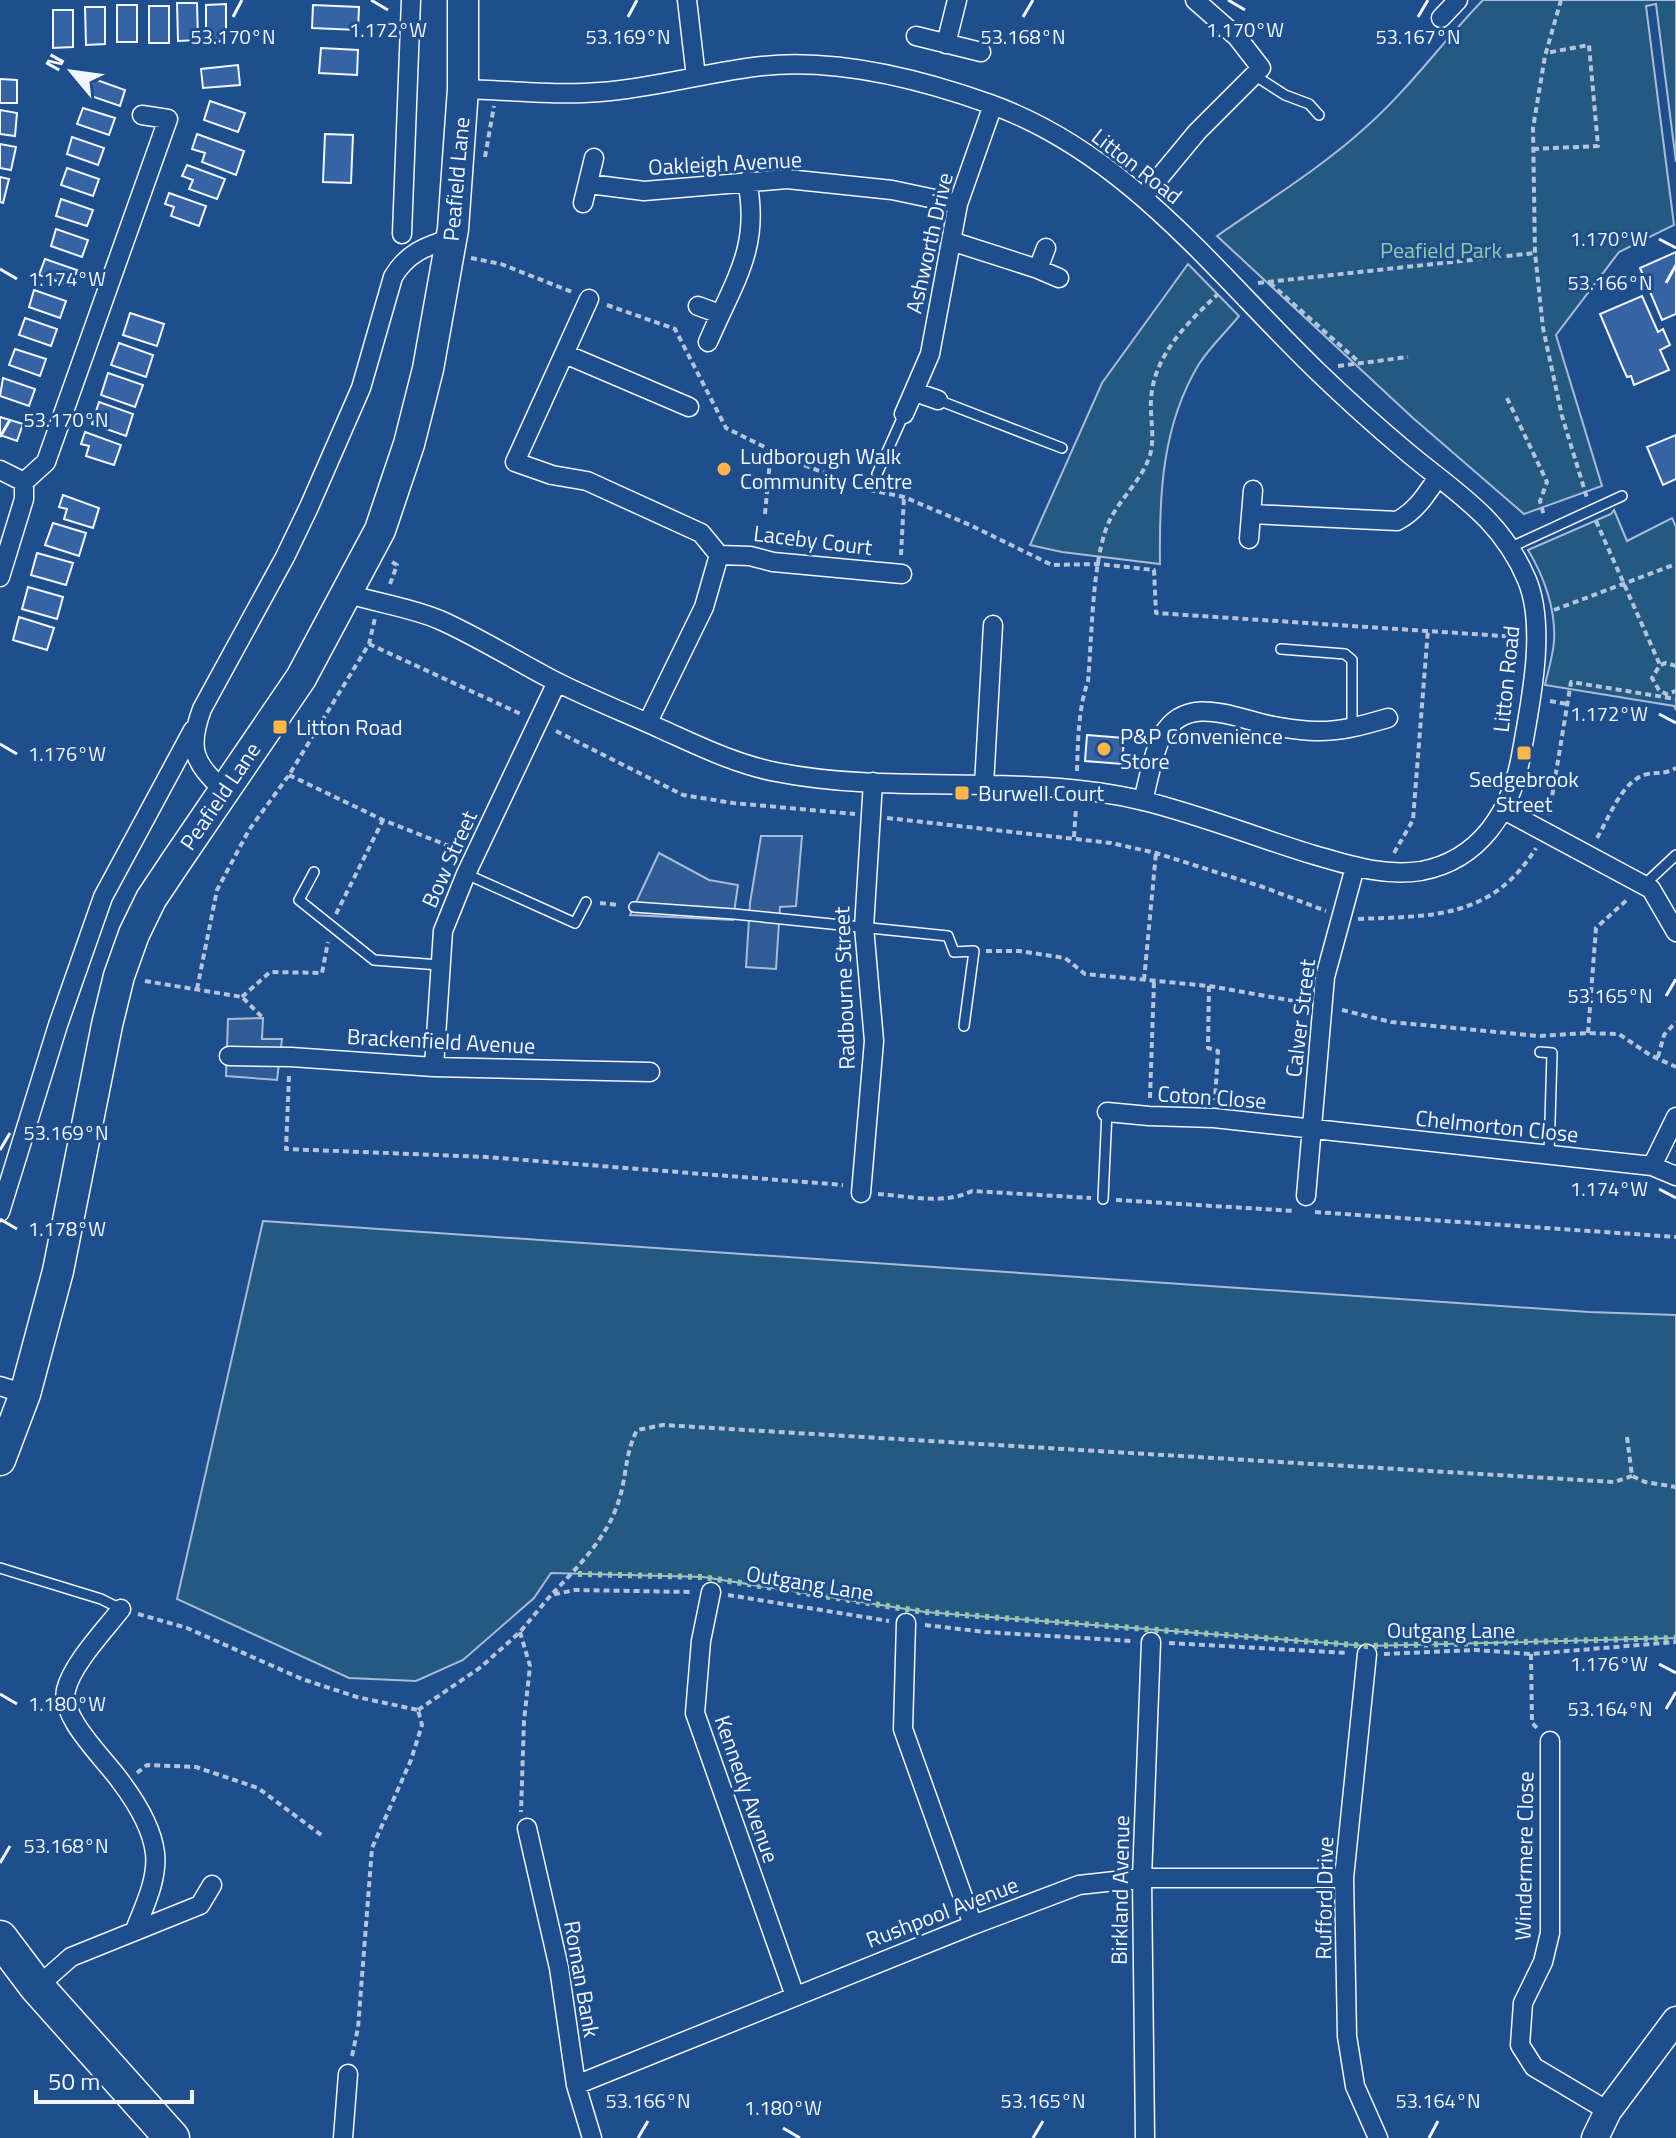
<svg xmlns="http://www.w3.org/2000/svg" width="1676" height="2138" font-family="'Titillium Web',sans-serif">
<rect width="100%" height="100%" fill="#1f4e8c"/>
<path fill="#245a82" stroke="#a8bbd7" stroke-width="2" d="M1483 0H1676V162L1656 4 1646 6 1674 225 1619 252 1556 335 1602 486 1524 514 1413 418 1217 236C1267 201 1321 168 1366 127 1409 89 1443 41 1483 0Z
M1188 264 1239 316C1226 332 1210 347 1199 364 1162 425 1159 495 1160 564L1062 552 1030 545 1102 383Z
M1614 510 1627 541 1672 518 1676 527V710L1674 706 1545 685C1548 671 1553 656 1554 641 1556 610 1544 576 1528 550L1611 514Z
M263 1221 1589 1312 1676 1315V1638L1367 1646 925 1612 703 1577 551 1573 534 1598 463 1660 416 1681 349 1678 177 1599Z"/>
<path fill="#305b95" stroke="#a8bbd7" stroke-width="2" d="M761 836H802L796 906 780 907 776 969 746 967 750 903Z
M659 853 709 880 738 885 733 920 630 915Z
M263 1018 262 1039H282L277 1080 226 1076 228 1019Z"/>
<path fill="#3563a3" stroke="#f2f6ff" stroke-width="2" d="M177 3H197L198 40 178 41Z
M226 4V41L206 42V5Z
M117 5H137V42H117Z
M313 5 359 7 358 30 312 28Z
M149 6H169V43H149Z
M85 7H105V44L86 45Z
M53 10H73V47L53 48Z
M321 48 358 50 357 75 319 73Z
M238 65 240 85 203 88 201 69Z
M0 79 17 80V103H0Z
M94 79 125 90 120 106 88 95Z
M210 101 245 113 238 132 204 120Z
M83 108 115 118 109 135 77 124Z
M0 110 17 113 15 136 0 134Z
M197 134 244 151 236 175 202 162 205 153 192 149Z
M325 134 353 135 351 183 323 182Z
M72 137 104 148 98 165 67 154Z
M0 144 16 147 11 170 0 168Z
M187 165 225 179 217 199 189 189 193 180 182 176Z
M67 168 99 179 93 196 61 185Z
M0 177 9 179 3 203 0 202Z
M169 193 206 206 199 226 171 216 174 207 165 204Z
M61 199 93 210 87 226 56 216Z
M56 229 88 240 82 257 51 246Z
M1676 252V314L1662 320 1640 268Z
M45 259 77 270 71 286 39 275Z
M34 290 66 301 60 318 29 307Z
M1642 296 1658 332 1663 329 1670 345 1660 350 1669 370 1634 385 1631 376 1627 377 1622 366 1600 314Z
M130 313 164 324 157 346 123 335Z
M25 318 57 329 51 346 19 335Z
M119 343 153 355 146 377 111 365Z
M15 349 46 359 40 376 9 365Z
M108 373 143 385 135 407 101 395Z
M3 378 35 389 29 406 0 396Z
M99 402 133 414 126 436 92 424Z
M0 417 23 424 17 441 0 435Z
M85 432 121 445 114 465 86 456 89 446 81 444Z
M1676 435V479L1663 485 1647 447Z
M63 495 99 508 93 528 64 519 67 509 59 507Z
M53 523 86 533 79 556 45 545Z
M37 553 73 563 66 585 31 575Z
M28 587 63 597 57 619 22 609Z
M19 617 54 628 47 650 13 640Z
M1087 735 1124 738 1122 764 1085 761Z"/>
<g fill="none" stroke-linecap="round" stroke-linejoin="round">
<g stroke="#f2f6ff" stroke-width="12">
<path id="lane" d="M1254 75 1285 95 1309 104 1319 115
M938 400 1062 448
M877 474 904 414
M1509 548 1622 496
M1281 649 1345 654 1352 660V728
M314 872 299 900 374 960 439 965
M466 874 575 923 586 902
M1644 885 1676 855
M634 907 734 914 948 936 954 952 974 951 964 1026
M1540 1052 1552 1053 1549 1155
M1103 1199 1107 1112
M0 1568 101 1599 121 1609"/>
</g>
<g stroke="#f2f6ff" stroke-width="21">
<path id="street" d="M687 0 696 77
M1441 18 1458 0
M916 36 981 52
M946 44 957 0
M589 184 644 191 787 179 892 190 958 204
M1144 196 1197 132 1261 68 1237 37 1195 0
M583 203 594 158
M402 234 411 0
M951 241 1038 269 1059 278
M1038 269 1046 248
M589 299 515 462 552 475 587 481 701 533 719 555 704 607 648 722
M698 306 720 314
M708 342C733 283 761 248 747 181
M565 354 689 407
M915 392 938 400
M904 414 930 354 958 204 993 105
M0 470 24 482
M1252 514 1397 521C1416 511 1426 495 1438 477
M1249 539 1253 490
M719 555 750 556 773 562 902 574
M0 577 24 499V482L46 462 168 119 142 115
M348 594C378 603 412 608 440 620 478 637 513 659 549 678 585 697 624 712 661 729 699 746 735 764 776 772 895 796 1026 772 1144 801 1201 815 1258 838 1314 855 1349 865 1384 877 1421 871 1480 860 1511 811 1521 756 1530 705 1547 628 1527 580 1501 518 1456 493 1407 452 1376 426 1345 398 1316 370 1215 272 1127 153 990 104 920 79 837 58 762 66 708 72 655 88 600 92 555 96 508 90 463 89
M984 785 993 625
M224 791C194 762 187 750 202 709L285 557 309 507 361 388 393 277C407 253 426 246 452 238
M1143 801C1148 782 1153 752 1162 736 1187 692 1236 719 1273 726 1286 728 1302 731 1315 731 1340 732 1364 725 1388 718
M1504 810 1651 889 1676 932
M229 1056 291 1057 434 1067 650 1072
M434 1067 443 931 466 874 557 682
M1107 1112 1149 1116 1214 1118 1652 1166 1676 1176
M1652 1166 1676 1117
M861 1193 874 1041 864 927 873 782
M1306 1196 1325 977 1355 867
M0 1212 58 1025 103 897 193 730
M0 1386 25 1394
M711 1592 701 1641 695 1713 795 1996
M121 1609C105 1630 72 1664 66 1690 60 1718 105 1759 121 1782 136 1802 152 1828 155 1853 158 1879 144 1907 135 1930
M906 1623 903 1729 973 1925
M1367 1654 1344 1878 1347 2036 1355 2086 1378 2138
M1550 1741V1933L1543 1962 1523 2003 1520 2045 1534 2067 1608 2111
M527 1828 559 1968 576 2085 592 2138
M37 1987 71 1957 200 1905 212 1885
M576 2085 973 1925 1079 1885 1142 1878H1344
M343 2138 348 2074
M1145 2138 1142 1878 1151 1642"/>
</g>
<g stroke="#f2f6ff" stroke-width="29">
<path id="secondary" d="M1595 2138 1608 2111 1676 2020"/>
</g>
<g stroke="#f2f6ff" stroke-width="33">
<path id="primary" d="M0 1460 25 1394 58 1271 107 1025 119 976 134 934 151 899 177 860 301 678 380 530 409 444 428 369 453 229 463 89V0"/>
</g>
<g stroke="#f2f6ff" stroke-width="37">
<path id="highway" d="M0 1938 37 1987 172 2138"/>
</g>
<path stroke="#b3c4dc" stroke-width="4" stroke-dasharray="6 4" stroke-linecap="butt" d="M1561 0 1545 56 1533 128 1535 253 1543 328 1562 416 1587 498
M1533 149 1598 146 1589 45 1546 53
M485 157 494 106
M471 258 501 264 572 292
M1258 283 1535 253
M1270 283 1360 363
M607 305 675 329 726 428 793 461 870 490 904 497 970 525 1052 565 1099 564 1154 570 1156 613 1518 637
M1338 366 1408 357
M1507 398 1547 482 1540 501 1544 516
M765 514 771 450
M1596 521 1660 665
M901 555 904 497
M390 584 397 565 392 562
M1554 610 1676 564
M369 644 523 715
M1676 666 1666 663 1660 665 1652 678 1659 690 1666 694 1676 691
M1550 701 1567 704
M556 731 683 795 733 803 855 814
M1077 771C1078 741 1078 710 1088 681 1092 637 1092 569 1106 529 1116 501 1141 483 1150 455 1155 438 1150 418 1151 400 1153 356 1188 322 1218 294
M289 775 383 820 459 850
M1549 815 1571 682 1676 699
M887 818 1111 843 1156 853 1263 887 1326 911
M1074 837 1076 808
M1597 838C1609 818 1621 783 1644 775 1657 771 1661 776 1676 768
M1394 853 1413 820 1428 629
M600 903 619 905
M336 914 383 820
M1358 919C1432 916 1492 919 1536 848
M986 951H1019L1065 958 1085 974 1209 986 1306 1003
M1144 980 1156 853
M145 981 242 997 263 1018
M1209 986 1208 1048 1218 1051 1215 1100
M197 989 217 890 249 830 289 775 369 644 375 618
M242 997 270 972 322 973 328 942
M1342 1010 1391 1022 1539 1036 1588 1033 1619 1034 1650 1055 1676 1067
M1588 1033 1596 928 1629 898
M1658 1057 1664 1035 1676 1022
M289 1076 286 1149 486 1157 843 1185
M1150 1098 1154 981
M878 1194C908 1196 944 1205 972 1191L1091 1198
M1116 1200 1295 1211
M1315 1212 1676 1237
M1627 1437 1632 1476 1645 1482 1676 1487
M553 1593C578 1567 607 1537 618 1503 627 1478 624 1456 637 1430L663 1425 1614 1482 1632 1476
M728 1595 889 1621
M138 1614 187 1628 302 1679 357 1697 418 1710
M925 1625 985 1632 1132 1641
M520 1632 530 1666 524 1721 521 1812
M1169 1643 1348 1653
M1384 1654 1475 1650 1531 1654 1676 1642
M1531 1654 1532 1723 1538 1729
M418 1710 481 1667 520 1632 551 1595 575 1590 691 1592
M137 1773 147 1765 196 1767 258 1788 324 1837
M352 2056 358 2028 372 1848 411 1760 422 1725 418 1710"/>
<use href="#lane" stroke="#1f4e8c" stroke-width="9"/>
<use href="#street" stroke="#1f4e8c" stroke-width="18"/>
<use href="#secondary" stroke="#1f4e8c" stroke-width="26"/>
<use href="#primary" stroke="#1f4e8c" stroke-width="30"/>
<use href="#highway" stroke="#1f4e8c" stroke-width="34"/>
<path stroke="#97c8a6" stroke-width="6" stroke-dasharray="4 6" stroke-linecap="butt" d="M578 1574 703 1577 925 1612 1367 1646 1676 1638"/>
</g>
<path fill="none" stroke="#f2f6ff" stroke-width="3" d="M371 0 388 10M1228 0 1245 10M233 17 242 0M628 17 637 0M1023 17 1033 0M1418 17 1428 0M1659 239 1676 248M0 269 17 279M1666 283 1676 265M0 437 10 420M1659 714 1676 723M0 744 17 754M1666 996 1676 979M0 1150 10 1133M1659 1189 1676 1198M0 1219 17 1229M1659 1664 1676 1673M0 1694 17 1704M1666 1709 1676 1692M0 1863 10 1846M783 2128 800 2138M638 2138 648 2121M1033 2138 1043 2121M1429 2138 1438 2121"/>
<g fill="#ffb74d" stroke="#1f4e8c" stroke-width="3">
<circle cx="724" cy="469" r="8"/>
<rect x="272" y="719" width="16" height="16" rx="4"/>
<circle cx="1104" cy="749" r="8"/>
<rect x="1516" y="745" width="16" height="16" rx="4"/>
<rect x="954" y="785" width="16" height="16" rx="4"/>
</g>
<g text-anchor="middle" stroke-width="6" stroke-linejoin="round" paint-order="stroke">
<g font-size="22" fill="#f2f6ff" stroke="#1f4e8c">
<text transform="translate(725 163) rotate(-3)" y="8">Oakleigh Avenue</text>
<text transform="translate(1137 166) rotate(38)" y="8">Litton Road</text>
<text transform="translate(456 179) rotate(-85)" y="8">Peafield Lane</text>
<text transform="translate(929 243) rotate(-77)" y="8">Ashworth Drive</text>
<text transform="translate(813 540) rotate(7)" y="8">Laceby Court</text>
<text transform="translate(1506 679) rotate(-84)" y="8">Litton Road</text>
<text transform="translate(220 796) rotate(-56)" y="8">Peafield Lane</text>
<text transform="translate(449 859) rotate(-66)" y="8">Bow Street</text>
<text transform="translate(844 988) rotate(-92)" y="8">Radbourne Street</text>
<text transform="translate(1300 1018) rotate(-83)" y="8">Calver Street</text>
<text transform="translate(441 1041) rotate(3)" y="8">Brackenfield Avenue</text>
<text transform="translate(1212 1097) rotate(4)" y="8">Coton Close</text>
<text transform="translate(1497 1126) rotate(6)" y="8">Chelmorton Close</text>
<text transform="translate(810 1583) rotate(9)" y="8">Outgang Lane</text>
<text x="1451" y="1638">Outgang Lane</text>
<text transform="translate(747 1789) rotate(71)" y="8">Kennedy Avenue</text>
<text transform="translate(1524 1856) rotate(-89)" y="8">Windermere Close</text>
<text transform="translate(1120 1890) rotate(-89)" y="8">Birkland Avenue</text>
<text transform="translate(1324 1898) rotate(-89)" y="8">Rufford Drive</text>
<text transform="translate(942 1912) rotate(-21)" y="8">Rushpool Avenue</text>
<text transform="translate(582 1979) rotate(80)" y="8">Roman Bank</text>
</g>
<g font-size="22" fill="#97c8a6" stroke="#1f4e8c">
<text x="1441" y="258">Peafield Park</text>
</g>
<g font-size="22" fill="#f2f6ff" stroke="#1f4e8c" text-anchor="start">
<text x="740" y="464">Ludborough Walk<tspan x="740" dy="25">Community Centre</tspan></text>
<text x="296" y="735">Litton Road</text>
<text x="1120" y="744">P&amp;P Convenience<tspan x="1120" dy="25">Store</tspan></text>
<text x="1524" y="787" text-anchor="middle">Sedgebrook<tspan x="1524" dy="25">Street</tspan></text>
<text x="978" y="801">Burwell Court</text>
</g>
</g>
<g font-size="20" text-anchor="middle" fill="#f2f6ff" stroke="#1f4e8c" stroke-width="6" stroke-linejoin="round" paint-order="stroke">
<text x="1245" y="37">1.170°W</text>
<text x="388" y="37">1.172°W</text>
<text x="628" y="44">53.169°N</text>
<text x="233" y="44">53.170°N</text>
<text x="1023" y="44">53.168°N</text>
<text x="1418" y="44">53.167°N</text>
<text x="1609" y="246">1.170°W</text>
<text x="67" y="286">1.174°W</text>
<text x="1610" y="290">53.166°N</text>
<text x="66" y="427">53.170°N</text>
<text x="1609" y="721">1.172°W</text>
<text x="67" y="761">1.176°W</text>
<text x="1610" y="1003">53.165°N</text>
<text x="66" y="1140">53.169°N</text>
<text x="1609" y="1196">1.174°W</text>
<text x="67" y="1236">1.178°W</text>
<text x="1609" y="1671">1.176°W</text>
<text x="67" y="1711">1.180°W</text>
<text x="1610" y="1716">53.164°N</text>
<text x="66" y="1853">53.168°N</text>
<text x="648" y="2108">53.166°N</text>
<text x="1043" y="2108">53.165°N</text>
<text x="1438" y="2108">53.164°N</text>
<text x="783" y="2115">1.180°W</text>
</g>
<g transform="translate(72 72) rotate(299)" stroke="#1f4e8c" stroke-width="6" paint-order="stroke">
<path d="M0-6L14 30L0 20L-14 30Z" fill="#f2f6ff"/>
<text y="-12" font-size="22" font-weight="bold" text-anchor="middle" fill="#f2f6ff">N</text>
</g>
<path d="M36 2090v12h156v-12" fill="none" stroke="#f2f6ff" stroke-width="4"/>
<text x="48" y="2090" font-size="24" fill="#f2f6ff" stroke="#1f4e8c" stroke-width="6" paint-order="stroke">50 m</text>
</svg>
